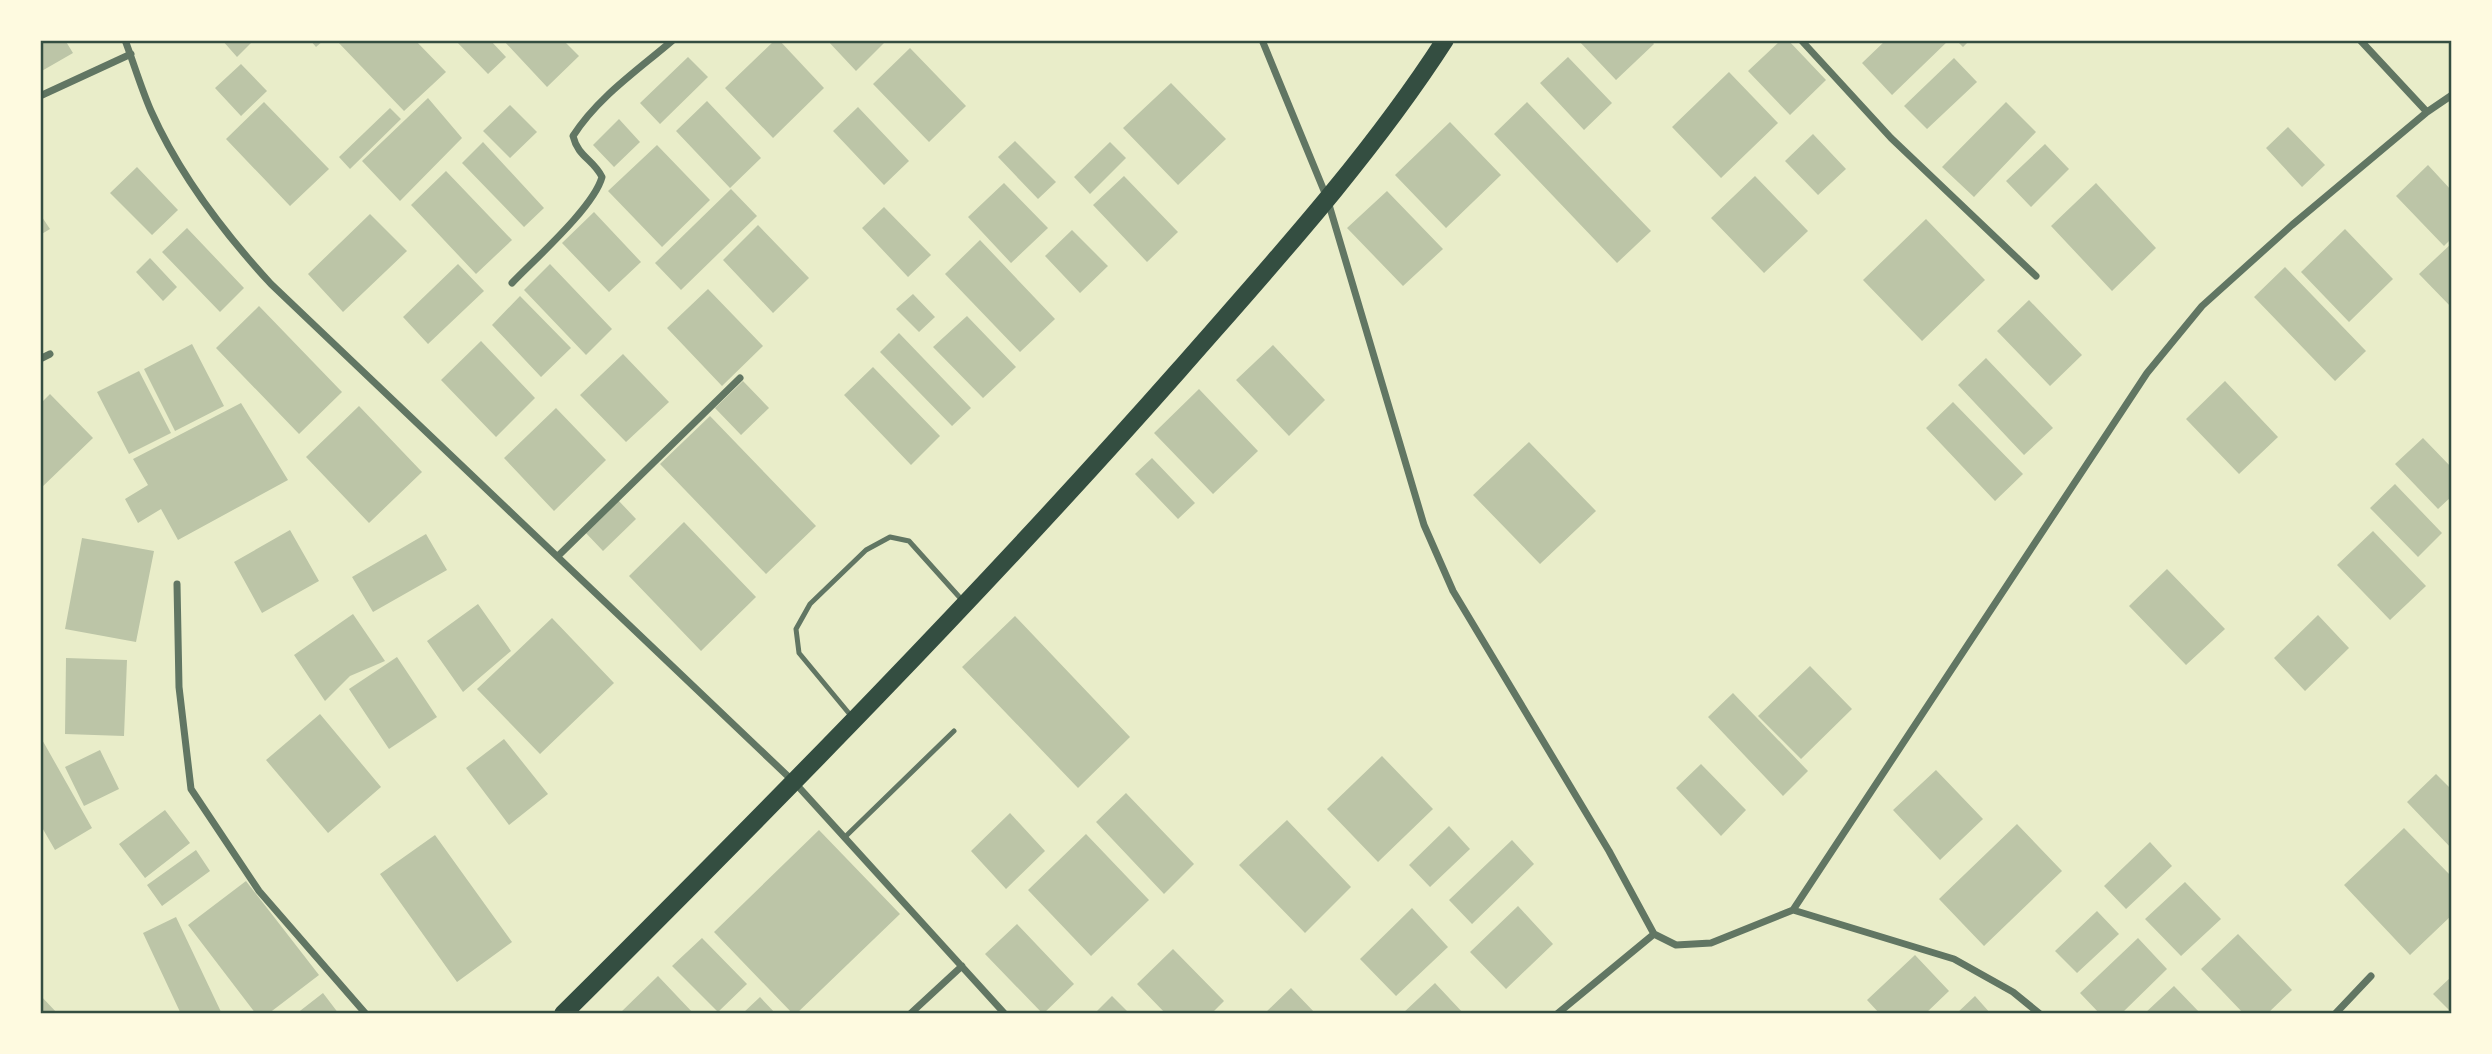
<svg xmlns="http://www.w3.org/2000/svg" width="2492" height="1054" font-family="Figtree,sans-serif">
<rect width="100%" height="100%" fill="#e9edc9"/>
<path fill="#bcc5a7" d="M40 40H65L73 53 40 72Z
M222 40H254L237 57Z
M310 40H324L316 47Z
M336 40H415L446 72 404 111Z
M455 40H490L506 57 488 74Z
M503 40H563L579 56 547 87Z
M775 40H779L824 88 773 138 725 88Z
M827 40H887L856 71Z
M1578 40H1651L1654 44 1616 80Z
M1781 40H1788L1826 80 1790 115 1748 71Z
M1886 40H1949L1892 95 1862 63Z
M1956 40H1970L1963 47Z
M910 48 966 106 929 142 873 84Z
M688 57 708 77 660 124 640 103Z
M1568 57 1612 103 1584 130 1540 83Z
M1954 58 1977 82 1927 129 1904 106Z
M241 64 267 91 241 116 215 88Z
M1729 72 1778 123 1721 178 1672 127Z
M1171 83 1226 139 1178 185 1123 128Z
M428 98 462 138 400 201 362 161Z
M707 101 761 158 730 188 676 131Z
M264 102 329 169 290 206 226 139Z
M1527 102 1651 231 1617 263 1494 134Z
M2006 102 2036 132 1974 197 1942 167Z
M510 105 537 132 510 158 483 131Z
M858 107 909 161 884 185 833 131Z
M390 108 401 119 350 169 339 157Z
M619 119 640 142 614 167 593 145Z
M1450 122 1501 175 1446 228 1395 175Z
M2288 127 2325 165 2302 187 2266 148Z
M1813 134 1846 169 1818 195 1785 161Z
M1015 141 1056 182 1038 199 998 157Z
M483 142 544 208 524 227 462 163Z
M1110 142 1126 158 1090 194 1074 177Z
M2045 144 2069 169 2031 207 2006 181Z
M657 145 710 200 662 247 608 191Z
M2428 165 2452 191V238L2444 246 2396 196Z
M137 167 178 210 152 235 110 193Z
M446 171 512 240 476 274 411 205Z
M1124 176 1178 232 1147 262 1093 205Z
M1755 176 1808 231 1764 273 1711 218Z
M1004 183 1048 228 1011 263 968 217Z
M2096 183 2156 248 2112 291 2051 226Z
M731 189 757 216 681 290 655 263Z
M1387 191 1443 249 1403 286 1347 228Z
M884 207 931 255 908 277 862 228Z
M594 212 641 262 609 292 562 243Z
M40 214 50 229 40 235Z
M370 214 407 251 343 312 308 274Z
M1926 219 1985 280 1922 341 1863 280Z
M758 225 809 278 773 313 723 260Z
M187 228 244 288 220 312 162 252Z
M2345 229 2393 279 2349 322 2301 272Z
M1072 230 1108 266 1080 293 1045 256Z
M980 240 1055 319 1020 352 945 274Z
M2452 243V308L2419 274Z
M150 258 177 287 163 301 136 272Z
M458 264 484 291 428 344 403 317Z
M550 264 612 329 586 355 524 290Z
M2285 267 2366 351 2335 381 2254 297Z
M708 289 763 346 722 386 667 328Z
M913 294 935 317 919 332 896 309Z
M520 296 571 348 541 377 492 325Z
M2029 300 2082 355 2050 386 1997 331Z
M259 306 342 392 299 434 216 348Z
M967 316 1016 367 983 398 933 347Z
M899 333 971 408 952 426 880 352Z
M481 341 535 398 496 437 441 380Z
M192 344 224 406 175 431 144 369Z
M1273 345 1325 400 1289 436 1236 380Z
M623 354 669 402 626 442 580 395Z
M1986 358 2053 428 2024 455 1958 385Z
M873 367 940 436 911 465 844 395Z
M139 371 171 433 129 454 97 392Z
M743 381 769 408 741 435 715 408Z
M2225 381 2278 437 2239 474 2186 419Z
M1199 389 1258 451 1213 494 1154 433Z
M50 394 93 438 40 489V404Z
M1953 402 2023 474 1995 501 1926 428Z
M241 403 288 480 178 540 161 509 138 523 125 499 148 485 133 459Z
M359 406 422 472 369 523 306 457Z
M556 408 606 460 554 511 504 458Z
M710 416 816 526 766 574 660 464Z
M2423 438 2452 468V496L2438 509 2395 464Z
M1529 442 1596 511 1540 564 1473 495Z
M1152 458 1195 503 1178 519 1135 474Z
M2395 484 2442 533 2418 557 2370 508Z
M618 500 636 519 603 551 585 532Z
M684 522 756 597 701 651 629 576Z
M290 530 319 581 262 613 234 562Z
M2373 531 2426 586 2390 620 2337 565Z
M426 534 447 570 373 612 352 577Z
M82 538 154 551 136 642 65 629Z
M2167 569 2225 629 2186 665 2129 606Z
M478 604 511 651 463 692 427 641Z
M353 614 385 661 350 676 325 701 294 655Z
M2318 615 2349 648 2305 691 2274 658Z
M1015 616 1130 737 1078 788 962 667Z
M552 618 614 683 540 754 477 689Z
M397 657 437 717 389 749 349 689Z
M66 658 127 660 124 736 65 734Z
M1810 666 1852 709 1801 759 1758 716Z
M1733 693 1808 771 1783 796 1708 717Z
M320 714 381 787 328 833 266 760Z
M40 736 92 828 55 850 40 824Z
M504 739 548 794 509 825 466 768Z
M100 750 119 789 84 806 65 767Z
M1382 756 1433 809 1378 862 1327 809Z
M1701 764 1746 810 1721 836 1676 788Z
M1936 770 1983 819 1940 860 1893 810Z
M2436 774 2452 790V849L2407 802Z
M1126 793 1194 864 1164 894 1096 822Z
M165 810 190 843 145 878 119 844Z
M1010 813 1045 851 1006 889 971 851Z
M1287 820 1351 887 1305 933 1239 865Z
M2017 824 2062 871 1984 946 1939 899Z
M1449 826 1470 849 1430 887 1409 865Z
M2404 828 2452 877V915L2410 955 2344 885Z
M819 830 900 914 796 1014H793L714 932Z
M1086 834 1149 900 1091 956 1028 890Z
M435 835 512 942 457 982 380 874Z
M1512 840 1534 864 1472 924 1449 900Z
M2150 842 2172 866 2126 909 2104 886Z
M196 850 210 871 162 906 147 885Z
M246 881 319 975 268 1014H256L188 925Z
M2185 882 2221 919 2181 956 2145 919Z
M1518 906 1553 944 1506 989 1470 952Z
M1412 908 1448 947 1396 996 1360 959Z
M2097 911 2119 934 2077 973 2055 951Z
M176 917 222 1014H181L143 933Z
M1017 924 1074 984 1043 1014 985 954Z
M2238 934 2292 990 2267 1014H2244L2201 969Z
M702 938 747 984 718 1012 672 966Z
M2138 938 2167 969 2121 1014H2100L2080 993Z
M1173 949 1224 1001 1211 1014H1166L1137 984Z
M1915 955 1949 991 1925 1014H1880L1867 1000Z
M658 976 694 1014H619Z
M2452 976V1013L2433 994Z
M1435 983 1464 1014H1402Z
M2174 986 2201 1014H2144Z
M1291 988 1316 1014H1264Z
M323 993 339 1014H296Z
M40 995 58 1014H40Z
M1112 996 1130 1014H1094Z
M1975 996 1991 1014H1956Z
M760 997 776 1014H742Z"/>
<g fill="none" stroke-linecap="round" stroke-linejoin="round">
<path stroke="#617663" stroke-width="5" d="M852 717 799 653 796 629 810 604 866 550 890 537 909 541 962 600
M845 837 954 731"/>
<path stroke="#617663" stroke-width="7" d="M125 40C134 64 141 88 151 111 180 176 224 233 271 284L795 783 1005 1014
M1262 40 1327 198 1424 525 1453 591 1609 851 1654 934 1676 945 1711 943 1793 910 2147 373 2202 306 2292 225 2427 112 2360 40
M1801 40 1891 138 2036 276
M40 96 131 54
M2427 112 2452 95
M512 283C535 259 594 207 602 177 593 159 578 157 573 136 598 97 638 70 673 40
M40 359 50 354
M558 556 740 378
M177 584 179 687 191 789 259 891 366 1014
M1793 910 1954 959 2013 992 2040 1014
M910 1014 962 966
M1557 1014 1654 934
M2335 1014 2371 976"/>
<path stroke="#344e41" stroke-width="18" d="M563 1014C774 804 983 592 1180 369 1272 264 1369 158 1445 40"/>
</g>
<rect width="2492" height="1054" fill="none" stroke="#fefae0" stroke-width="84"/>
<rect x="42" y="42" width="2408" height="970" fill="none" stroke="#344e41" stroke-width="2.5"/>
</svg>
